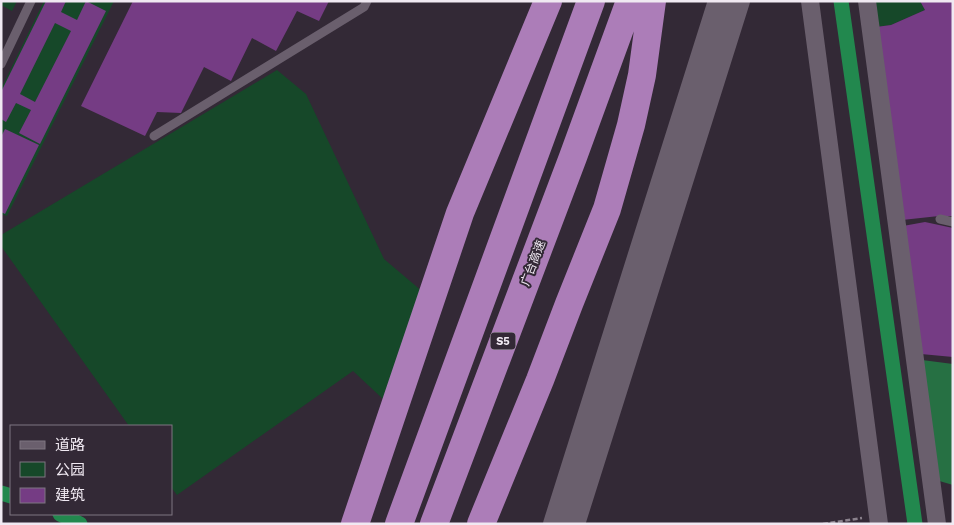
<svg xmlns="http://www.w3.org/2000/svg" width="954" height="525" font-family="'Work Sans','Noto Sans SC',sans-serif">
<rect width="100%" height="100%" fill="#332936"/>
<path fill="#164829" d="M1 1H17L12 11 1 5Z
M44 1H114L7 216 1 214V89Z
M872 1H920L925 10 891 25 876 27Z
M277 70 306 94 384 259 423 292 384 400 353 371 177 495 171 487V426H129L1 246V235Z"/>
<path fill="#267043" d="M922 360 953 364V485L936 480Z"/>
<g fill="none" stroke-linecap="round" stroke-linejoin="round">
<path stroke="#22884e" stroke-width="15" d="M841 1 915 524
M1 493 11 496
M60 514 80 524"/>
</g>
<path fill="#753c84" fill-rule="evenodd" d="M46 1H66L61 12 77 20 86 1 106 11 40 144 19 133 31 110 16 103 6 122 1 119V92ZM55 23 71 31 35 102 20 94Z
M133 1H329L319 21 297 11 276 51 252 38 231 81 204 67 181 113 157 112 145 136 81 106Z
M920 1H953V216H939L902 220 876 27 891 25 925 10Z
M5 129 39 145 5 214 1 212V137Z
M925 222 953 228V357L921 354 903 226Z"/>
<g fill="none" stroke-linecap="round" stroke-linejoin="round">
<path stroke="#8a818c" stroke-width="2.5" stroke-dasharray="5 2.5" stroke-linecap="butt" d="M823 524 862 518"/>
<path stroke="#6a5f6d" stroke-width="9" d="M1 64 31 1
M154 136 364 7 367 1
M940 219 953 222"/>
<path stroke="#6a5f6d" stroke-width="18" d="M810 1 879 524
M867 1 937 524"/>
<path stroke="#6a5f6d" stroke-width="22" d="M554 524 719 1
M574 524 739 1"/>
<path stroke="#ac7db8" stroke-width="28" d="M355 524 460 213 548 1
M399 524 591 1
M434 524 573 157 630 1
M481 524 540 380 569 304 607 209 631 125 642 75 652 1"/>
</g>
<g text-anchor="middle" stroke-width="4" stroke-linejoin="round" paint-order="stroke">
<rect fill="#332936" stroke="#b7afba" stroke-width="1" x="490.5" y="332.5" width="25" height="17" rx="4"/>
<g font-size="11" font-weight="bold" fill="#f0e9f2">
<text x="503" y="345">S5</text>
</g>
<g font-size="12" fill="#f0e9f2" stroke="#332936">
<text transform="translate(533 263) rotate(-69)" y="4">广台高速</text>
</g>
</g>
<rect width="954" height="525" fill="none" stroke="#f0e9f2" stroke-width="5"/>
<rect x="10" y="425" width="162" height="90" fill="#332936" stroke="#7f7681"/>
<rect x="20" y="441" width="25" height="8" fill="#6a5f6d" stroke="#7f7681"/>
<text x="55" y="450" font-size="15" fill="#f0e9f2">道路</text>
<rect x="20" y="462" width="25" height="15" fill="#164829" stroke="#7f7681"/>
<text x="55" y="475" font-size="15" fill="#f0e9f2">公园</text>
<rect x="20" y="488" width="25" height="15" fill="#753c84" stroke="#7f7681"/>
<text x="55" y="500" font-size="15" fill="#f0e9f2">建筑</text>
</svg>
